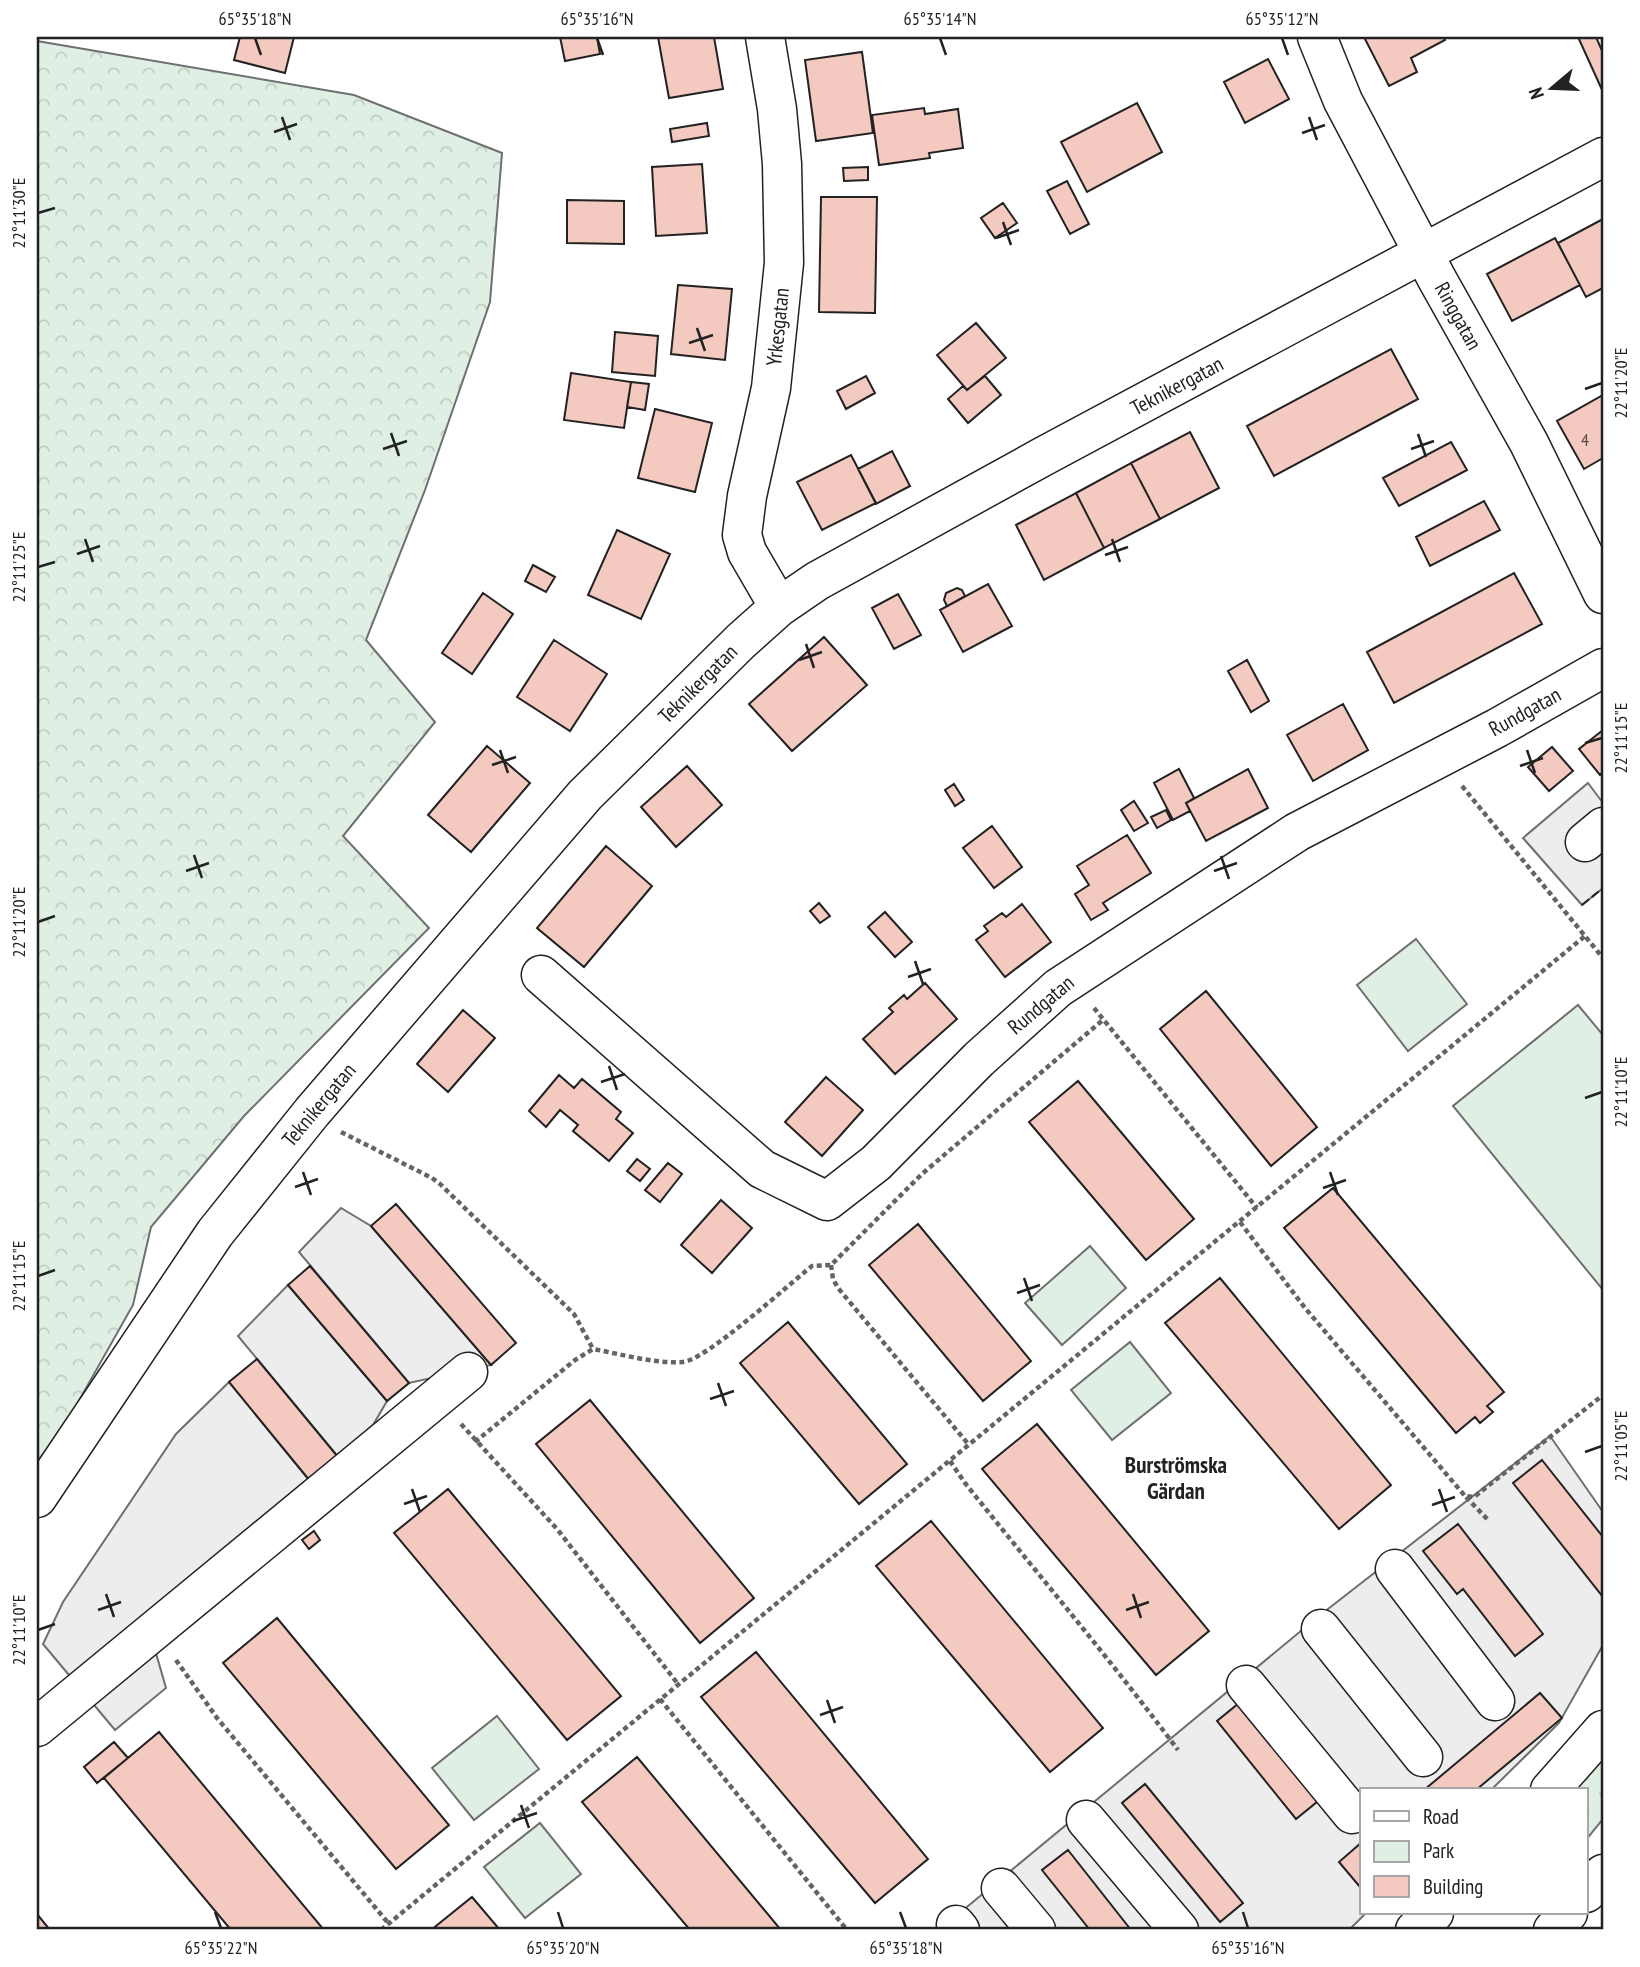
<svg xmlns="http://www.w3.org/2000/svg" width="1640" height="1967" font-family="'PT Sans Narrow',sans-serif">
<defs>
<pattern id="grass-tufts" width="24" height="20" patternUnits="userSpaceOnUse" patternTransform="scale(1.75)"><rect width="24" height="20" fill="#e0efe3"/><path d="M3 7l-1-3M5 7V3M7 7l1-3M15 17l-1-3M17 17v-4M19 17l1-3" fill="none" stroke="#c0cdc2"/></pattern>
<pattern id="forest-crowns" width="20" height="18" patternUnits="userSpaceOnUse" patternTransform="scale(1.75)"><rect width="20" height="18" fill="#e0efe3"/><path d="M2 6a3 3 0 1 1 6 0M12 15a3 3 0 1 1 6 0" fill="none" stroke="#c0cdc2"/></pattern>
</defs>
<rect width="100%" height="100%" fill="#fff"/>
<path fill="url(#grass-tufts)" stroke="#6f6f6f" stroke-width="2" d="M1603 1751V1819L1586 1840V1790H1571Z"/>
<path fill="url(#forest-crowns)" stroke="#6f6f6f" stroke-width="2" d="M37 41 354 95 502 153 490 302 425 490 366 640 435 722 343 836 429 928 244 1116 151 1227 133 1305 37 1475Z"/>
<path fill="#e0efe3" stroke="#6f6f6f" stroke-width="2" d="M1416 939 1467 1004 1408 1051 1357 985Z
M1578 1005 1603 1035V1290L1453 1106Z
M1090 1246 1126 1288 1062 1345 1025 1303Z
M1130 1342 1171 1393 1112 1440 1071 1390Z
M497 1716 539 1769 474 1820 432 1768Z
M540 1823 581 1874 525 1918 484 1867Z"/>
<path fill="#ededed" stroke="#6f6f6f" stroke-width="2" d="M1588 783 1603 803V888L1582 905 1523 838Z
M341 1208 371 1226 491 1365 409 1383 299 1252Z
M288 1285 387 1401 373 1425 338 1457 238 1336Z
M229 1382 310 1481 145 1615 166 1688 115 1730 43 1644 63 1602 176 1434Z
M1550 1436 1603 1512V1645L1559 1723 1491 1790H1362V1913H1366L1349 1930H939L1319 1616Z"/>
<path fill="#f3c9c0" stroke="#222" stroke-width="2" d="M240 37H294L285 73 234 60Z
M560 37H597L600 54 565 61Z
M658 37H714L723 89 669 98Z
M1364 37H1444L1445 40 1411 58 1417 72 1389 86Z
M1578 37H1596L1603 53V92Z
M862 52 873 133 816 141 805 60Z
M1268 59 1289 99 1245 123 1224 82Z
M1137 103 1162 152 1087 192 1061 142Z
M924 108 925 114 958 109 963 148 929 153 930 158 879 165 872 115Z
M707 123 709 136 672 142 670 129Z
M702 164 707 233 656 236 652 167Z
M868 167V180L844 181 843 168Z
M1067 181 1089 224 1070 234 1047 191Z
M821 197H877L875 313 819 312Z
M567 200 624 201V244L567 243Z
M1003 203 1017 223 995 238 981 218Z
M1603 219V288L1586 297 1558 243Z
M1555 238 1580 285 1512 321 1487 274Z
M678 285 732 289 725 360 671 354Z
M976 323 1006 358 967 390 937 355Z
M615 332 658 336 655 376 612 372Z
M1391 349 1418 399 1274 476 1247 426Z
M571 373 631 382 624 428 564 420Z
M866 376 875 393 846 409 837 391Z
M985 376 1001 395 968 423 948 399 963 386 967 390Z
M631 382 649 384 645 410 627 407Z
M1603 395V458L1584 469 1557 421Z
M655 409 712 423 695 492 638 478Z
M1190 432 1219 488 1160 519 1131 463Z
M1451 442 1467 470 1399 506 1383 478Z
M892 451 910 486 876 504 858 469Z
M851 455 876 503 822 530 797 482Z
M1131 463 1160 519 1104 548 1076 493Z
M1076 493 1104 548 1044 580 1016 525Z
M1484 501 1500 530 1430 566 1416 537Z
M617 530 670 554 641 619 588 595Z
M533 565 555 577 546 592 525 581Z
M1514 573 1542 624 1394 703 1367 652Z
M988 584 1012 626 963 652 940 610Z
M957 588 962 590 965 596 947 606 944 600 946 593Z
M483 593 513 614 472 674 442 653Z
M898 594 921 635 894 649 872 608Z
M824 637 867 685 792 751 749 704Z
M554 640 607 674 570 731 517 697Z
M1247 660 1269 701 1251 712 1228 671Z
M1343 704 1368 750 1313 781 1287 735Z
M1603 730V772L1600 775 1579 749Z
M487 746 530 783 471 852 428 815Z
M1552 747 1573 771 1549 791 1528 767Z
M687 766 722 805 676 847 641 807Z
M1179 769 1194 798 1186 803 1190 811 1173 820 1154 783Z
M1248 769 1268 808 1206 841 1186 803Z
M954 784 964 800 955 806 945 790Z
M1134 801 1148 823 1134 831 1121 810Z
M1166 810 1171 820 1157 828 1151 817Z
M992 826 1022 867 994 888 963 848Z
M1127 835 1151 873 1103 903 1108 910 1091 920 1075 894 1089 885 1077 866Z
M606 846 652 886 584 967 537 928Z
M819 903 830 916 820 923 810 911Z
M1022 904 1051 942 1005 977 976 940 988 931 984 926 1002 913 1006 917Z
M885 912 912 942 895 957 868 927Z
M925 983 957 1019 895 1074 863 1039 893 1012 889 1008 904 995 907 999Z
M1206 991 1317 1127 1271 1166 1160 1029Z
M463 1010 495 1038 448 1092 417 1064Z
M559 1075 574 1088 582 1079 621 1112 616 1119 633 1133 609 1161 573 1131 578 1125 560 1110 546 1127 529 1111Z
M826 1077 863 1110 822 1156 785 1122Z
M1078 1081 1194 1219 1146 1260 1029 1122Z
M637 1159 650 1169 640 1181 627 1171Z
M668 1163 682 1174 660 1202 645 1190Z
M1333 1188 1504 1392 1487 1406 1493 1412 1480 1423 1475 1417 1456 1433 1284 1228Z
M721 1200 752 1228 712 1273 681 1245Z
M396 1204 516 1343 491 1365 371 1226Z
M918 1224 1031 1361 983 1401 869 1265Z
M310 1266 409 1383 387 1401 288 1285Z
M1220 1278 1391 1485 1339 1529 1165 1323Z
M788 1322 907 1464 859 1504 740 1363Z
M257 1359 338 1457 310 1481 229 1382Z
M590 1400 754 1598 700 1643 536 1444Z
M1037 1424 1209 1631 1156 1675 982 1469Z
M1542 1460 1603 1537V1597L1513 1483Z
M448 1489 621 1696 567 1740 394 1533Z
M931 1521 1103 1728 1050 1772 876 1566Z
M1458 1524 1543 1634 1515 1656 1463 1589 1457 1594 1423 1551Z
M314 1531 320 1540 309 1549 302 1540Z
M277 1618 449 1825 396 1869 223 1663Z
M756 1652 928 1859 875 1903 701 1697Z
M1540 1693 1562 1718 1476 1790H1424Z
M1244 1699 1323 1797 1296 1819 1217 1721Z
M159 1732 324 1930H231L104 1778Z
M114 1742 128 1758 97 1783 84 1767Z
M637 1757 781 1930H690L582 1802Z
M1145 1784 1243 1903 1220 1922 1122 1803Z
M1362 1842V1886L1360 1887 1339 1862Z
M1068 1850 1131 1930H1090L1042 1870Z
M472 1897 500 1930H431Z
M37 1914 50 1930H37Z"/>
<g fill="none" stroke-linecap="round" stroke-linejoin="round">
<g stroke="#222" stroke-width="41">
<path id="minor" d="M765 37 777 109 782 164 784 263 771 388 747 496 742 535 747 552 779 607
M1317 37 1343 101 1437 279 1529 443 1603 594
M1585 842 1603 827
M541 975 762 1169 827 1201 876 1163 979 1059 1058 988 1297 832 1497 728 1603 668
M37 1498 215 1233 312 1112 585 795 741 641 779 607 817 581 1044 456 1603 157
M1395 1569 1495 1701
M1321 1629 1423 1757
M1246 1685 1352 1814
M37 1727 468 1372
M1550 1790 1603 1730
M1086 1820 1179 1930
M1001 1888 1036 1930
M956 1925 960 1930
M1415 1930 1434 1913"/>
</g>
<g stroke="#222" stroke-width="41">
<path id="major" d="M1586 1893 1603 1874
M1553 1930 1568 1913"/>
</g>
<path stroke="#646464" stroke-width="4.5" stroke-dasharray="5 3.5" stroke-linecap="butt" d="M1462 786 1603 958
M1094 1008 1257 1208
M341 1132 432 1178 440 1184 574 1314 593 1349
M1240 1222 1305 1308 1465 1496 1474 1497 1603 1395
M831 1265 833 1279 838 1288 969 1445
M461 1424 557 1529 678 1684
M475 1442 575 1360 593 1349C621 1354 654 1364 683 1362 706 1360 788 1285 812 1266L831 1265 923 1173 1104 1019
M950 1461 965 1483C1036 1572 1110 1659 1178 1750
M1466 1497 1489 1521
M176 1660 217 1718 389 1924
M660 1699 847 1930
M381 1930 1585 936"/>
<use href="#minor" stroke="#fff" stroke-width="38"/>
<use href="#major" stroke="#fff" stroke-width="38"/>
<path stroke="#222" stroke-width="2" stroke-dasharray="9 3.5" stroke-linecap="butt" d="M1582 905 1603 888"/>
</g>
<path fill="none" stroke="#222" stroke-width="2.5" d="M255 38 261 55M597 38 603 55M940 38 946 55M1282 38 1288 55M282 117 290 140M1309 117 1317 140M274 132 297 124M1302 133 1325 125M38 213 55 208M1003 222 1011 245M996 238 1019 230M697 328 705 351M689 343 713 335M1585 389 1602 383M391 433 399 456M1418 434 1426 457M383 449 407 441M1411 449 1434 441M85 539 93 562M1112 539 1120 562M77 554 100 546M1105 555 1128 547M38 567 55 562M806 644 814 668M799 660 822 652M1585 743 1602 738M500 750 508 773M1527 750 1535 773M492 765 516 757M1520 766 1543 758M194 855 202 878M1221 856 1229 879M186 871 209 863M1214 871 1237 863M38 922 55 916M915 961 923 984M908 977 931 969M609 1066 617 1090M601 1082 625 1074M1585 1098 1602 1092M303 1172 311 1195M1330 1172 1338 1195M295 1187 318 1179M1323 1188 1346 1180M38 1276 55 1270M1024 1278 1032 1301M1017 1293 1040 1285M718 1383 726 1406M710 1399 734 1391M1585 1452 1602 1446M412 1489 420 1512M1439 1489 1447 1512M404 1504 427 1496M1432 1505 1455 1497M106 1594 114 1617M1133 1594 1141 1618M98 1610 121 1602M1126 1610 1149 1602M38 1630 55 1624M827 1700 835 1723M820 1715 843 1707M521 1805 529 1828M513 1821 537 1813M215 1912 221 1928M558 1912 563 1928M900 1912 906 1928M1243 1912 1248 1928"/>
<g text-anchor="middle" stroke-width="5" stroke-linejoin="round" paint-order="stroke">
<g font-size="18" fill="#564c4a">
<text x="1585" y="446">4</text>
</g>
<g font-size="21" fill="#222" stroke="#fff">
<text transform="translate(1458 316) rotate(61)" y="7">Ringgatan</text>
<text transform="translate(778 327) rotate(-84)" y="7">Yrkesgatan</text>
<text transform="translate(1177 386) rotate(-28)" y="7">Teknikergatan</text>
<text transform="translate(698 684) rotate(-45)" y="7">Teknikergatan</text>
<text transform="translate(1525 712) rotate(-29)" y="7">Rundgatan</text>
<text transform="translate(1041 1005) rotate(-40)" y="7">Rundgatan</text>
<text transform="translate(319 1105) rotate(-50)" y="7">Teknikergatan</text>
</g>
<g font-size="23" font-weight="bold" fill="#222" stroke="#fff">
<text x="1176" y="1473">Burströmska<tspan x="1176" dy="26">Gärdan</tspan></text>
</g>
</g>
<rect width="1640" height="1967" fill="none" stroke="#ffffff" stroke-width="77"/>
<rect x="1360" y="1788" width="228" height="126" fill="#ffffff" stroke="#a7a7a7" stroke-width="2"/>
<rect x="1374" y="1811" width="35" height="10" fill="#ffffff" stroke="#a7a7a7" stroke-width="2"/>
<text x="1423" y="1824" font-size="21" fill="#222222">Road</text>
<rect x="1374" y="1841" width="35" height="21" fill="#e0efe3" stroke="#a7a7a7" stroke-width="2"/>
<text x="1423" y="1858" font-size="21" fill="#222222">Park</text>
<rect x="1374" y="1876" width="35" height="21" fill="#f3c9c0" stroke="#a7a7a7" stroke-width="2"/>
<text x="1423" y="1894" font-size="21" fill="#222222">Building</text>
<g transform="translate(1552 88) rotate(251)" stroke="#ffffff" stroke-width="5" paint-order="stroke">
<path d="M0-5L12 26L0 18L-12 26Z" fill="#222222"/>
<text y="-10" font-size="19" font-weight="bold" text-anchor="middle" fill="#222222">N</text>
</g>
<rect x="38" y="38" width="1564" height="1890" fill="none" stroke="#222" stroke-width="2.5"/>
<g font-size="18" text-anchor="middle" fill="#222">
<text x="255" y="25">65°35'18"N</text>
<text x="597" y="25">65°35'16"N</text>
<text x="940" y="25">65°35'14"N</text>
<text x="1282" y="25">65°35'12"N</text>
<text transform="translate(19 213) rotate(-90)" y="6">22°11'30"E</text>
<text transform="translate(1621 383) rotate(-90)" y="6">22°11'20"E</text>
<text transform="translate(19 567) rotate(-90)" y="6">22°11'25"E</text>
<text transform="translate(1621 738) rotate(-90)" y="6">22°11'15"E</text>
<text transform="translate(19 922) rotate(-90)" y="6">22°11'20"E</text>
<text transform="translate(1621 1092) rotate(-90)" y="6">22°11'10"E</text>
<text transform="translate(19 1276) rotate(-90)" y="6">22°11'15"E</text>
<text transform="translate(1621 1446) rotate(-90)" y="6">22°11'05"E</text>
<text transform="translate(19 1630) rotate(-90)" y="6">22°11'10"E</text>
<text x="221" y="1954">65°35'22"N</text>
<text x="563" y="1954">65°35'20"N</text>
<text x="906" y="1954">65°35'18"N</text>
<text x="1248" y="1954">65°35'16"N</text>
</g>
</svg>
